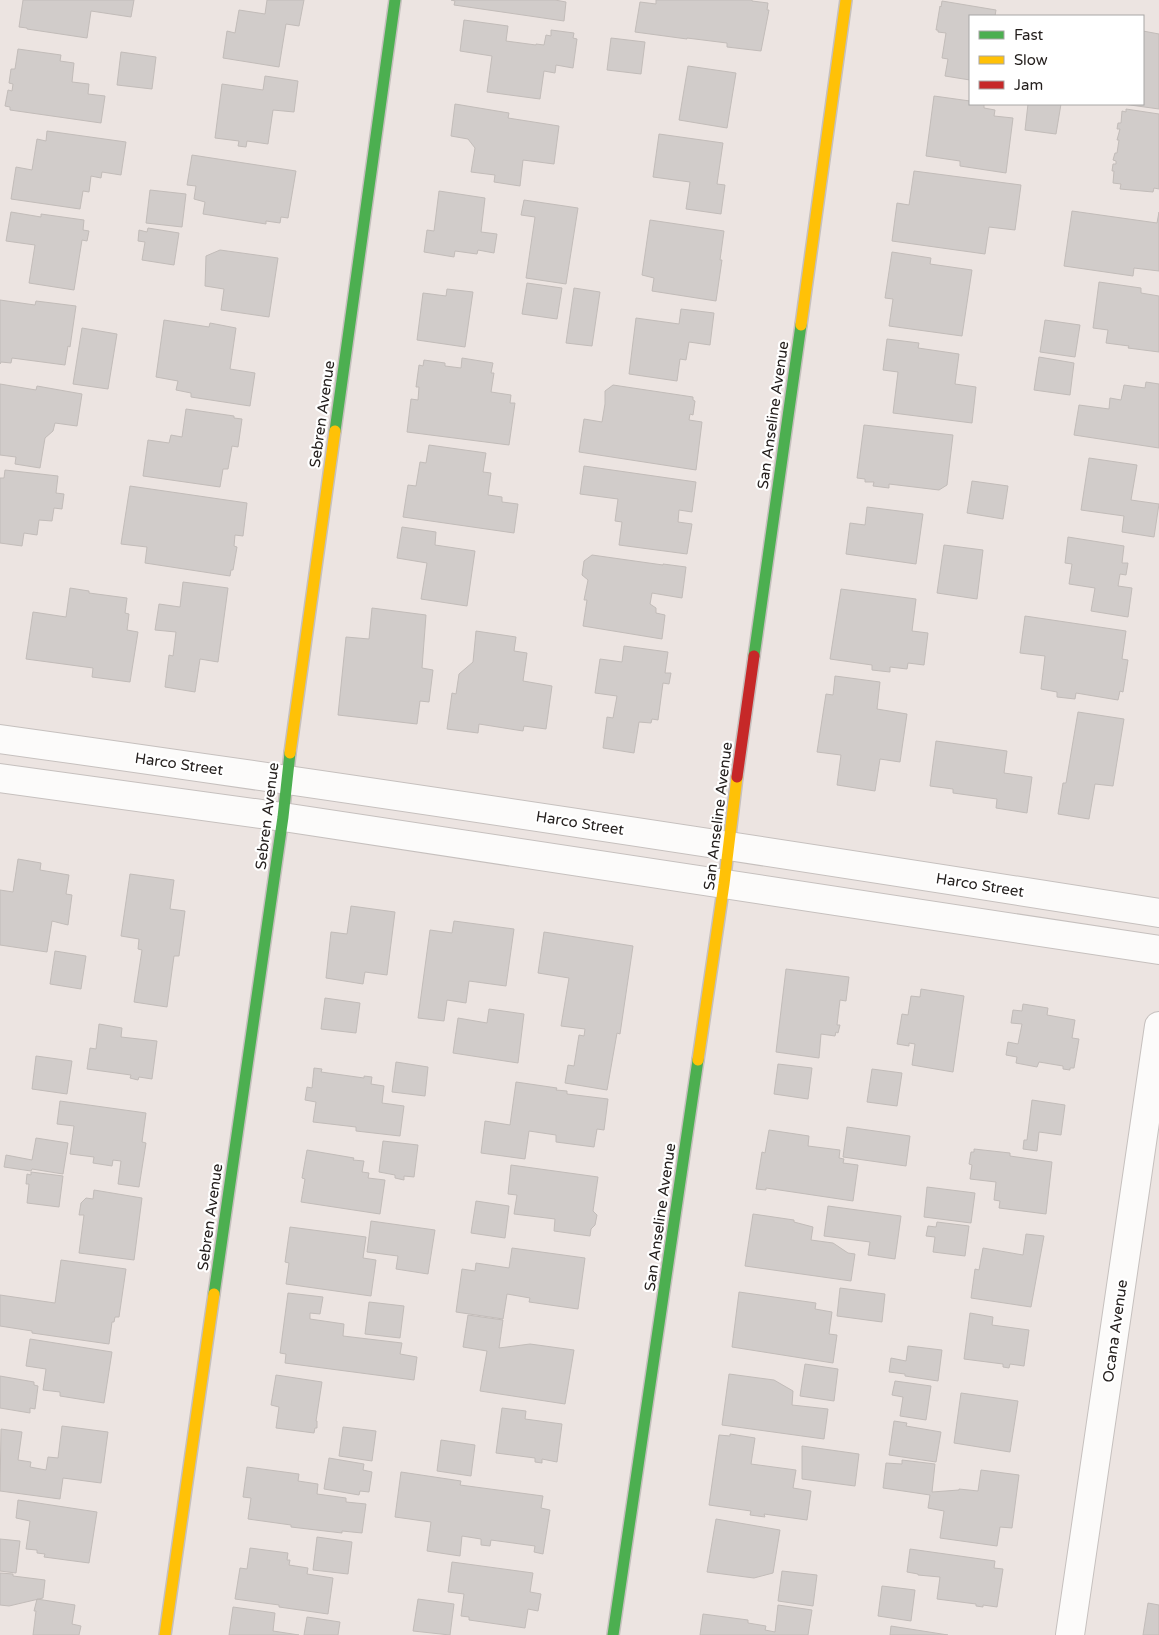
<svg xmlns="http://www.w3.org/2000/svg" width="1159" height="1635" font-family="'Varela Round',sans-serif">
<rect width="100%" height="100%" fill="#ece4e1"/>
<path fill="#d1ccca" stroke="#c2bcb9" d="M23 0H134L131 17 91 11 87 38 27 29V28L19 27Z
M267 0H304L299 26 286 24 279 67 223 58 227 31 235 33 239 10 265 14Z
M451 0H555L566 2 564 21 454 5 455 1Z
M656 0H752V1L768 3 767 10H769L761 51 727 47V43L687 38V39L635 32 640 2 656 4Z
M942 1 996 10 995 16H970V80L945 76 948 59 942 58 946 33 938 32V30H936L940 6 941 7Z
M464 20 508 26 506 41 536 45V44L544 45 546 35 551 36V30L574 33 573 38 577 39 573 68 556 65 555 73 544 71 540 99 487 92 492 56 460 51Z
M1143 31 1159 34V109L1123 104H1143Z
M611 38 645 42 641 74 607 70Z
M18 49 61 55 60 61 74 63 72 82 89 84 88 94 105 96 101 123 10 110V107L5 106 8 90 12 91 13 84 9 83 11 69H15Z
M121 52 156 57 152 89 117 85Z
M688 66 736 73 727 128 679 120Z
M265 76 298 81 294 112 273 110 268 144 247 141 246 147 238 146 239 141 215 138 222 84 263 90Z
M934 96 970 101V104H984V108L995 110 994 116 1013 118 1006 173 960 166V161L926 156Z
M455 104 509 113 508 118 559 126 554 164 523 160 520 186 494 182 495 175 471 172 475 148 468 139 451 136Z
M1028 104H1061L1056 134 1025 130Z
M1126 109 1159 114V189L1154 188 1153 192 1120 189 1121 184 1113 183 1114 171H1112L1113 164H1116V161L1113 160 1115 153H1117L1119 140H1117L1120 129H1117L1118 123H1121L1122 111 1126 112Z
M47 131 126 142 121 175 102 172 101 178 91 176 89 192 83 191 80 209 11 199 16 167 32 170 37 139 46 141Z
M659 134 723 143 717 184 725 185 721 214 686 209 690 182 653 177Z
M192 155 296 171 288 218 281 217 280 223 266 221V224L203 214 205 202 194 199 196 186 187 185Z
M914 171 1021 185 1015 230 989 227 985 254 892 241 897 203 909 205Z
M150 190 186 194 182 227 146 223Z
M439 191 485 198 481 232 497 234 494 253 478 250 477 254 455 251 454 257 424 252 427 230 434 231Z
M524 200 578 208 566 284 526 278 535 217 521 215Z
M1072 211 1157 223 1159 212V271L1134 268 1133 276 1064 266Z
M11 212 41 217V214L84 220 83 230 89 231 87 241 82 240 74 290 29 283 35 245 6 241Z
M650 220 724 231 720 260H722L716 301 652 291 654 278 642 275Z
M148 228 179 233 174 265 142 260 145 242 138 241 139 230 147 232Z
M220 250 278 258 269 317 221 310 224 289 205 286 206 256Z
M892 252 931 258 930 264 972 270 962 336 889 326 893 299 885 298Z
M1099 282 1141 288V293L1159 296V352L1128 348 1129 346 1106 343 1108 330 1093 328Z
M527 283 562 288 557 319 522 314Z
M574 288 600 292 592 346 566 343Z
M447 289 473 292 465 347 417 340 423 293 446 296Z
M0 300 35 305 36 301 76 306 70 347 68 346 65 365 12 358 11 363 1 362 0 364Z
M681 309 714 313 710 345 689 342 686 360 680 359 677 381 629 374 636 318 679 324Z
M164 320 209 327 210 323 236 328 230 369 255 373 250 406 191 397V393L176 390 178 381 156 377Z
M1045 320 1080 325 1075 357 1040 352Z
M82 328 117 334 108 389 73 384Z
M887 339 919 343 918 348 959 354 955 384 976 387 972 423 893 413 898 372 883 370Z
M1039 357 1074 363 1070 395 1034 390Z
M462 358 493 363 491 373H494L491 392 511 395 510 403H515L509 445 407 432 411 399 418 400 419 387H416L419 365 423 366 424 360 445 363V366L461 368Z
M1146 382 1159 384V448L1074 435 1079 405 1109 409 1110 398 1121 400 1124 385 1145 388Z
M0 384 36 390 37 386 82 394 77 426 55 423 53 431 45 438 40 468 15 464 16 457 0 455Z
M613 385 693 397V400L695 401 693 415 690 414 689 420 702 422 696 470 579 452 584 419 602 422 605 404V391Z
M186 409 234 416V418L242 419 238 447 232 446 228 469H223L220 487 143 476 148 440 169 443 171 435 182 437Z
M864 425 953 435 947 485 939 490 889 484V488L873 486 874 482H865V479L857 478Z
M429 445 486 453 483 472 491 473 488 495 502 497V502L518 504 514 533 403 517 408 485 416 486 420 462 426 463Z
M1089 458 1137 465 1131 500 1159 504 1154 537 1122 532 1124 516 1081 510Z
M584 466 696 482 692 512 679 510 678 522 692 524 687 554 619 545 622 522 615 521 618 499 580 494Z
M5 470 58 476 56 493 64 494 62 509 54 508 52 521 39 520 37 535 24 533 22 546 0 543V478H4Z
M972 481 1008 486 1003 519 967 513Z
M130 486 247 503 243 536 235 535 234 546 237 547 233 570H231L230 576 145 563 147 547 121 544Z
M867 507 923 514 916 564 846 554 850 523 865 525Z
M402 527 436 532 435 545 475 551 467 606 421 599 427 563 397 558Z
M1068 537 1124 546 1122 563H1128L1126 575 1120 574 1118 586 1132 588 1128 617 1091 611 1095 588 1069 584 1072 564 1065 563Z
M944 545 983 550 977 599 937 593Z
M592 555 663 565V564L686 567 682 598 652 593 650 604 656 608V613L665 615 662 639 583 626 587 600H584L588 580 582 575 584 561Z
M183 582 228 588 218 662 200 659 195 692 165 687 169 655 173 656 176 632 155 630 159 604 180 607Z
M70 588 89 591V593L127 598 125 613 129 614 127 630 138 632 130 682 92 677 93 668 26 659 33 612 66 617Z
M841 589 916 599 912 631 928 633 924 665 908 663 907 669 890 667V672L872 670V665L830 659Z
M372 608 426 615 422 668 433 670 429 702 420 701 417 724 338 715 346 637 369 639Z
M1025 616 1126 631 1122 659 1128 660 1123 692 1120 691 1118 700 1076 693 1075 699 1057 697V692L1041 689 1045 656 1020 653Z
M476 631 516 637 514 651 527 653 523 681 552 686 546 729 524 726 523 731 479 724 478 733 447 729 452 693 456 694 459 674 473 662Z
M624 646 668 652 665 673H671L669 684 663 683 658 720 652 719 651 723 639 722 634 753 603 748 607 717 613 718 617 696 595 693 600 659 622 662Z
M835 676 880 682 877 709 907 714 900 762 880 759 875 791 837 785 841 755 817 752 826 694 833 695Z
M1078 712 1124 719 1113 786 1095 784 1089 819 1058 814 1063 783H1066Z
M936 741 1007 751 1004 773 1032 777 1027 813 996 808 997 799 953 793V789L930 786Z
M18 859 41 863 40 870 69 875 66 894 72 895 68 925 52 921 47 952 0 945V890L13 892Z
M130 874 174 880 170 909 185 911 179 956H174L167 1007 134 1002 142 950 138 949 139 939 121 936Z
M351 906 395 912 387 975 365 972 363 984 326 978 331 932 347 934Z
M454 921 514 929 506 986 469 981 466 1003 447 1000 444 1021 418 1018 430 930 452 933Z
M544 932 633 946 620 1034 617 1033 607 1090 565 1083 568 1065 574 1066 579 1035 584 1036 585 1029 561 1026 569 978 538 973Z
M55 951 86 956 81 989 50 984Z
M786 969 849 977 846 1001 840 1000 837 1025H840L838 1033 836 1032 835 1036 821 1034 819 1058 776 1052Z
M921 989 964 996 953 1072 912 1065 915 1044 909 1043V1046L897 1044 902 1014 908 1015 911 996 920 997Z
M325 998 360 1003 356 1033 321 1029Z
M1023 1004 1048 1008 1047 1015 1075 1020 1072 1038 1079 1039 1074 1068H1070V1070L1063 1069V1066L1039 1062 1037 1067 1016 1063 1017 1057 1006 1055 1008 1042 1018 1044 1022 1024 1011 1023 1013 1010 1022 1011Z
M489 1009 524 1014 518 1063 453 1053 458 1018 487 1023Z
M99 1024 122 1028 121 1037 157 1041 152 1079 139 1077 138 1080 130 1078 131 1075 87 1069 90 1048 96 1049Z
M36 1056 72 1061 67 1094 32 1089Z
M396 1062 428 1067 425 1096 392 1092Z
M778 1064 812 1068 808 1099 774 1094Z
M314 1068 322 1069 321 1072 364 1078V1076L372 1077 371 1084 384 1086 382 1103 404 1106 400 1136 356 1131V1127L313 1122 316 1102 305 1100 307 1087 312 1088Z
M872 1069 902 1073 897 1106 867 1102Z
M516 1082 557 1088 556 1090 567 1091V1094L608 1099 604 1130 597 1129 594 1147 556 1142V1135L529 1131 525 1159 481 1153 485 1121 510 1125Z
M1032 1100 1065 1105 1061 1135 1039 1132 1037 1151 1023 1149 1024 1140H1027Z
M60 1101 146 1113 142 1142 146 1143 139 1187 118 1184 121 1161 113 1160 112 1166 93 1163 94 1157 70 1154 74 1126 57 1124Z
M847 1127 910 1136 906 1166 843 1157Z
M769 1130 809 1136 808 1146 840 1150 839 1158 844 1159 843 1163 858 1165 853 1201 766 1188V1190L756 1189 762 1152 765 1153Z
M36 1138 68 1143 63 1174 32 1169 31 1171 4 1167 6 1155 32 1160Z
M383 1141 418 1145 414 1177 404 1176V1180L395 1178V1175L379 1172Z
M974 1149 1010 1153V1156L1052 1162 1046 1214 999 1208 1000 1201 994 1200 996 1182 970 1179 972 1165 969 1164 971 1152H974Z
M307 1150 354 1158 353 1160 364 1161 362 1172 369 1173 368 1178 385 1180 380 1214 301 1202 305 1179 302 1178Z
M511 1165 598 1177 593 1211 597 1215 595 1225 591 1229 590 1236 554 1231 555 1219 514 1214 517 1195 508 1194Z
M31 1172 63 1176 59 1207 27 1203 29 1184H26L27 1174 31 1175Z
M927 1187 975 1193 971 1223 924 1217Z
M94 1190 142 1198 134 1260 79 1253 84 1215H79L81 1203 86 1198 93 1199Z
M476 1201 509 1206 505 1238 471 1233Z
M828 1206 901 1216 895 1259 868 1255 870 1242 824 1236Z
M753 1214 794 1220V1222L813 1227 811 1240 833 1243 848 1253 855 1254 851 1281 745 1266Z
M371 1221 435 1230 428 1274 396 1269 398 1256 367 1252Z
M937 1222 969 1226 965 1256 933 1252 935 1237 926 1236 928 1226 936 1227Z
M290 1227 366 1237 363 1258 376 1260 371 1296 286 1284 289 1263 285 1262Z
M1026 1234 1044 1236 1031 1307 971 1298 975 1269 979 1270 983 1248 1023 1255Z
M512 1248 585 1258 578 1309 529 1302 530 1298 507 1294 503 1319 456 1312 462 1269 475 1271 476 1263 509 1268Z
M61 1260 126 1269 119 1317H115L114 1322H112L109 1344 32 1333V1331L0 1326V1295L55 1303Z
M840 1288 885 1294 882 1322 837 1316Z
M739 1292 816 1303 815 1309 832 1312 829 1334 837 1335 833 1363 732 1347Z
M288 1293 323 1297 320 1314 310 1313V1319L344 1324 343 1336 402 1343 400 1354 417 1357 414 1380 285 1363 286 1354 280 1353Z
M369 1302 404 1306 400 1338 365 1334Z
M970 1313 993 1317 992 1325 1029 1330 1024 1366 1010 1364 1009 1368 1003 1367V1364L964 1359Z
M468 1315 503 1320 499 1348 530 1344 574 1350 565 1404 480 1391 487 1351 463 1347Z
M30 1339 112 1352 104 1403 60 1396V1392L43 1390 46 1369 26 1366Z
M908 1346 942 1350 938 1381 905 1376V1374L889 1372 891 1358 906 1361Z
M805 1364 838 1369 834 1401 800 1396Z
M729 1374 774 1380 793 1391 792 1405 828 1409 824 1439 722 1425Z
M276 1375 322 1382 316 1421H317V1428H315L314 1433 276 1428 279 1407 271 1405Z
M0 1376 34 1382V1385L38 1386 35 1409 30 1408V1413L0 1408Z
M895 1381 931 1386 926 1420 900 1416 903 1397 892 1395Z
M961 1393 1018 1401 1010 1452 954 1443Z
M502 1408 526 1411 525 1419 562 1424 557 1462 542 1459V1463L535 1462V1458L496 1453Z
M894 1421 907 1423 906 1426 941 1432 936 1462 889 1455Z
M62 1426 108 1432 101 1483 63 1478 60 1499 0 1491 1 1429 22 1432 18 1460 31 1462 30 1467 46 1470 48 1457 58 1458Z
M343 1427 376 1431 372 1461 339 1456Z
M730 1434 755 1438 751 1464 796 1470 793 1488 811 1491 807 1520 764 1514 765 1517 750 1515 751 1511 709 1505 719 1435 730 1436Z
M441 1440 475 1445 471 1476 437 1471Z
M802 1446 859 1454 855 1486 802 1479Z
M329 1458 364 1464 363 1470 372 1472 369 1492 360 1491 359 1495 324 1489Z
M902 1460 935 1464 932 1492 959 1490V1489L978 1491 981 1470 1019 1475 1012 1528 1000 1527 997 1546 940 1538 944 1511 928 1508 930 1495 883 1488 886 1463 902 1464Z
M247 1467 299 1474 298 1481 318 1484 317 1494 346 1498V1502L366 1504 362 1533 342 1531V1533L291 1527V1525L248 1519 251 1498 243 1497Z
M401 1472 461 1481 460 1485 543 1496 541 1508 550 1510 543 1554 534 1552 535 1546 491 1540 490 1546 481 1545V1539L462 1536 460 1556 427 1551 431 1522 395 1517Z
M18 1500 97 1512 89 1563 44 1557 45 1554 37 1553V1550L26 1549 30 1521 16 1518Z
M716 1519 780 1530 773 1573 754 1578 707 1572Z
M317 1537 352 1542 348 1574 313 1570Z
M0 1539 20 1541 16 1573 0 1571Z
M250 1548 288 1553 287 1560H290L289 1565 308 1568 307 1574 333 1578 328 1614 279 1607V1605L235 1599 240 1568 247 1569Z
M910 1549 995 1561 994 1568 1003 1569 997 1607 983 1605V1607L976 1606V1604L937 1599 940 1577 918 1575V1574L907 1572Z
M452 1562 533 1573 530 1592 541 1594 538 1611 528 1609 525 1628 469 1620V1617L461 1616 464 1594 448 1592Z
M782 1571 817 1575 813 1606 778 1601Z
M0 1573 13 1574V1576L45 1580 43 1598 9 1606 0 1605Z
M882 1586 915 1590 911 1621 878 1616Z
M37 1599 75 1605 72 1624 81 1626 79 1635H33L36 1611H34Z
M418 1599 454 1604 450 1635 413 1631Z
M1148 1603 1159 1605V1635H1143Z
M778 1605 812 1610 808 1635H700L703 1614 748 1620V1623L766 1626 765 1630 775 1632Z
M233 1607 275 1613 273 1631 299 1635H229Z
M307 1617 340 1622 338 1635H304Z
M891 1626 948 1635H890Z"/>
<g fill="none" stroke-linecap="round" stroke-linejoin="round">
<g stroke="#c6c0be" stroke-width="30">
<path id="street" d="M0 739C387 793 773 852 1159 913
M0 778 283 817 1159 950
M1070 1635 1159 1026"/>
</g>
<g stroke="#c6c0be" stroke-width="14">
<path id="fast" d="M335 431 395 0
M754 656 801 325
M214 1294 283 817 290 753
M613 1635 698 1060"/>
</g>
<g stroke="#c6c0be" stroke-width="14">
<path id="slow" d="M801 325 846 0
M290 753 335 431
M698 1060 724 884 737 777
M165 1635 214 1294"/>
</g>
<g stroke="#c6c0be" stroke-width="14">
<path id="jam" d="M737 777 754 656"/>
</g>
<use href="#street" stroke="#fcfbfa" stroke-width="28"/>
<use href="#fast" stroke="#4caf50" stroke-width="11"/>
<use href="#slow" stroke="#ffc107" stroke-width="11"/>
<use href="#jam" stroke="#c62828" stroke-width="11"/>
</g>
<g text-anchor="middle" stroke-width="4.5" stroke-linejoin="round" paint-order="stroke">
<g font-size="15" fill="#25201e" stroke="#fff">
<text transform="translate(322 414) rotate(-82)" y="5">Sebren Avenue</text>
<text transform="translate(773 415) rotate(-82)" y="5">San Anseline Avenue</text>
<text transform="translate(179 764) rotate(8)" y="5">Harco Street</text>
<text transform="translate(267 816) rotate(-83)" y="5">Sebren Avenue</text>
<text transform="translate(718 816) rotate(-83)" y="5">San Anseline Avenue</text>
<text transform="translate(580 823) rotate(9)" y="5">Harco Street</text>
<text transform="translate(980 885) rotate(9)" y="5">Harco Street</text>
<text transform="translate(210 1217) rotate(-82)" y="5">Sebren Avenue</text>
<text transform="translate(660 1217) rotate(-82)" y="5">San Anseline Avenue</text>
<text transform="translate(1115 1331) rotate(-82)" y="5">Ocana Avenue</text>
</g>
</g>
<rect x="969" y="15" width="175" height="90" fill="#ffffff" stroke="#a8a6a5"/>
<rect x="979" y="31" width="25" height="8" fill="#4caf50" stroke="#a8a6a5"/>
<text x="1014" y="40" font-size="15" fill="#25201e">Fast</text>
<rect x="979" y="56" width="25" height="8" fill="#ffc107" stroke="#a8a6a5"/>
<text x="1014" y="65" font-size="15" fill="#25201e">Slow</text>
<rect x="979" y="81" width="25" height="8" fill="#c62828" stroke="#a8a6a5"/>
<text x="1014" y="90" font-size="15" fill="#25201e">Jam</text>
</svg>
